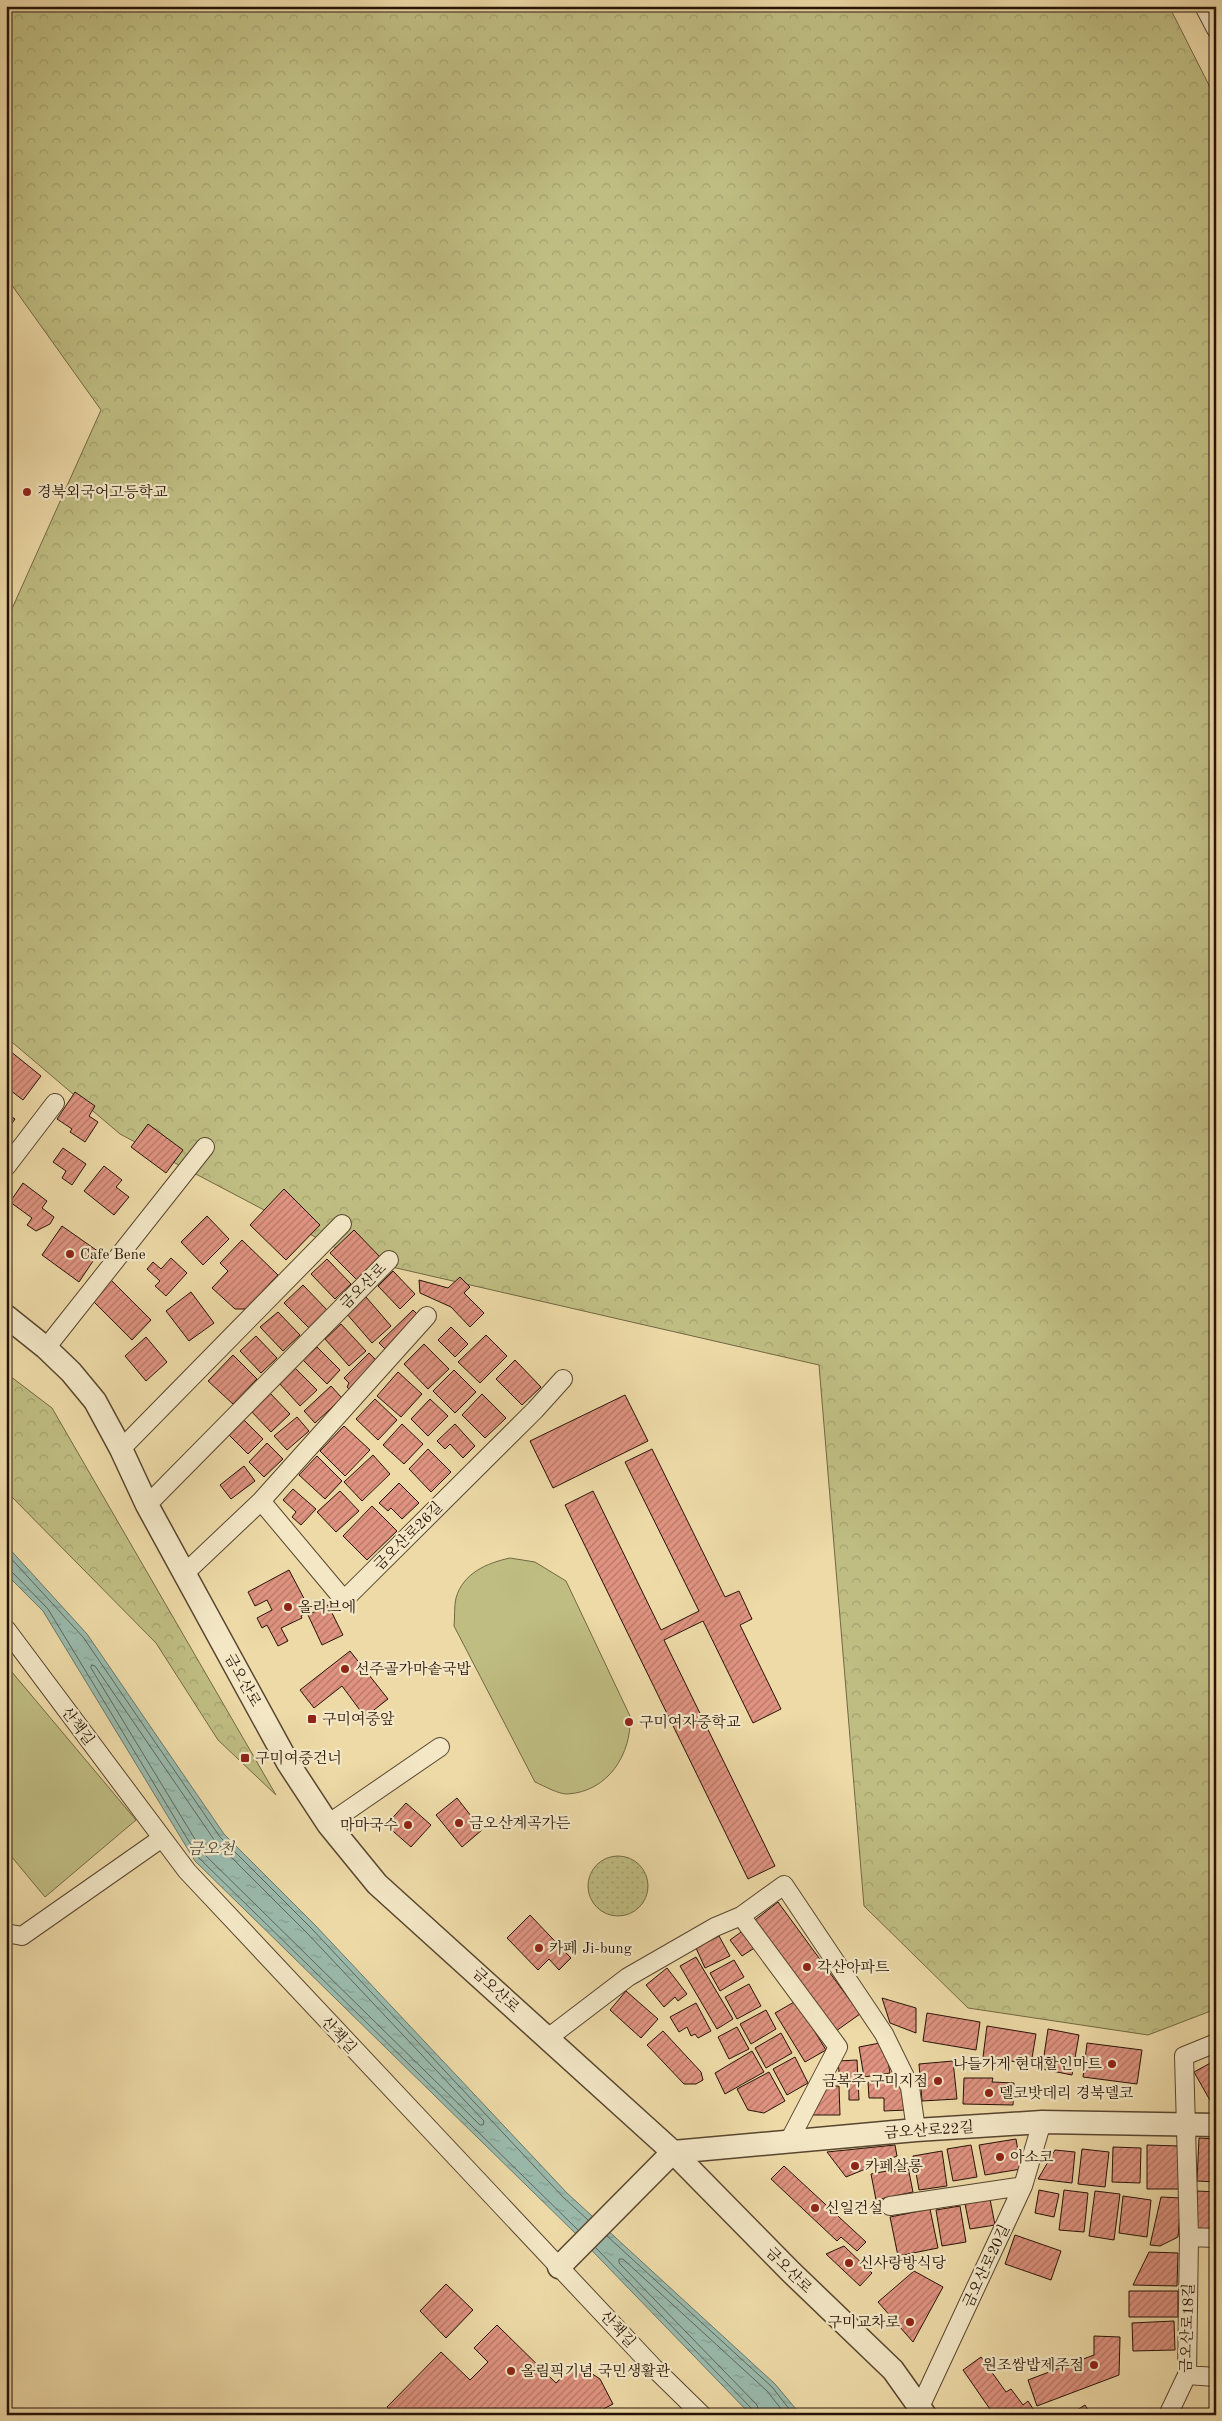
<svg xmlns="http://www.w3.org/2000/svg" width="1222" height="2421" font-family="'Old Standard TT','Noto Serif KR',serif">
<defs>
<pattern id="grass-dots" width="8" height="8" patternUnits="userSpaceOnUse" patternTransform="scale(1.25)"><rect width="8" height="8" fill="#bfbd82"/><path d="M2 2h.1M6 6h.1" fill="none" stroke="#a4a26f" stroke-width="1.8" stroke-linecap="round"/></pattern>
<pattern id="forest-crowns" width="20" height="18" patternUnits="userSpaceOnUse" patternTransform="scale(1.25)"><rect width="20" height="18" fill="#bfbd82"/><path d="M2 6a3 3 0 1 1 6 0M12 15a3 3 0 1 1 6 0" fill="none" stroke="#a4a26f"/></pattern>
<pattern id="water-ripples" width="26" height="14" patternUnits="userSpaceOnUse" patternTransform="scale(1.25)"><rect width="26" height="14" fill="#9abaac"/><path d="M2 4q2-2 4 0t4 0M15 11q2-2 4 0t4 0" fill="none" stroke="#859f92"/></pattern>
<pattern id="building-hatch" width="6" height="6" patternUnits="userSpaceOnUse" patternTransform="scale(1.25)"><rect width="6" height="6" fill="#df9380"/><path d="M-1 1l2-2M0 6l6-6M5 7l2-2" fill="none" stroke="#b57767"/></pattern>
</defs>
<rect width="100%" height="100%" fill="#eddaa7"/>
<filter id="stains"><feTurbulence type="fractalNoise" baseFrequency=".004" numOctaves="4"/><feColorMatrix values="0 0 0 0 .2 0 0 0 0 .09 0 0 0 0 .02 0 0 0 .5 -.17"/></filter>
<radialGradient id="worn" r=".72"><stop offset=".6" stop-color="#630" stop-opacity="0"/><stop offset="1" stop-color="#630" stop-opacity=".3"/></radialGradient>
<path fill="url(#grass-dots)" stroke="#736844" d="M588 1886a30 30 0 1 1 60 0a30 30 0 1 1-60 0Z"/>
<path fill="url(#forest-crowns)" stroke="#736844" d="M6 6H1168L1171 10 1216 99V2009L1148 2035 968 2008 864 1906 819 1365 357 1259 120 1134 6 1037V622L101 410 6 277Z
M6 1373 52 1408 276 1795 218 1740 156 1643 6 1491Z"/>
<path fill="#bfbd82" stroke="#736844" d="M510 1558 535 1562 566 1581 630 1716C632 1754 608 1792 567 1794 558 1794 544 1786 535 1782L454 1626C455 1617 454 1606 456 1598 463 1573 487 1563 510 1558Z
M6 1665 136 1820 45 1897 6 1850Z"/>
<path fill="url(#water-ripples)" stroke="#6c776a" d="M6 1545 87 1634 224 1834 315 1925 567 2193 775 2384 801 2415H751L575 2233 195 1861 43 1611 6 1574Z"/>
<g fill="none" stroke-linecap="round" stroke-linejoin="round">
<path stroke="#60665a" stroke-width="1" d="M6 1553 83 1637 220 1837 312 1929 563 2197 588 2220
M6 1571 12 1572 48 1609 199 1858 578 2230
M92 1665 95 1666 215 1841 307 1933 484 2121 483 2125H480L204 1854 91 1668Z
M607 2236 772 2387 794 2415
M596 2248 752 2409 754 2415
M760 2415 757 2405 619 2263V2259H623L767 2391 786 2415"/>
</g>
<path fill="url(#building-hatch)" stroke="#271307" d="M10 1051 41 1076 23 1100 6 1087V1056Z
M75 1092 95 1106 89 1116 98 1122 85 1142 70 1132 72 1129 57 1119Z
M6 1113 15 1119 6 1132Z
M148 1124 183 1150 166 1173 131 1147Z
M63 1148 86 1164 72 1185 62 1178 66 1171 53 1162Z
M104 1166 122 1180 116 1187 129 1197 114 1215 84 1191Z
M23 1183 47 1201 42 1208 54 1217 50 1224 36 1231 27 1225 32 1218 10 1202Z
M284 1189 320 1225 286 1260 250 1225Z
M207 1216 229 1239 203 1265 181 1242Z
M62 1226 99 1252 79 1282 42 1255Z
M354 1230 381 1258 358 1281 330 1253Z
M242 1240 278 1275 246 1309H235L212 1288 228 1271 220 1263Z
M171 1258 187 1273 166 1296 155 1286 160 1281 147 1269 153 1262 161 1269Z
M327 1259 351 1284 335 1299 311 1274Z
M393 1271 415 1294 400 1309 378 1286Z
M108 1277 151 1320 132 1340 88 1296Z
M460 1277 470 1287 464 1293 484 1313 470 1327 451 1307 420 1293 419 1280 448 1288Z
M303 1285 328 1311 310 1329 284 1303Z
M191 1292 214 1323 189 1341 166 1311Z
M366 1297 391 1326 372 1343 346 1313Z
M413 1310 420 1317 386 1350 379 1343Z
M278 1312 300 1335 283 1351 260 1327Z
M341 1324 366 1351 349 1366 325 1339Z
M451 1327 468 1344 455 1357 438 1340Z
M486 1335 507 1356 480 1383 458 1362Z
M256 1336 277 1358 261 1373 240 1351Z
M146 1337 167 1362 146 1381 125 1356Z
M424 1344 449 1369 428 1389 404 1364Z
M317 1347 340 1370 327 1384 303 1360Z
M369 1353 379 1363 351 1391 347 1387 349 1383 344 1378Z
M233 1355 257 1379 233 1404 208 1381Z
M515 1360 541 1387 522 1405 496 1379Z
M295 1368 317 1390 300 1406 279 1383Z
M454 1370 476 1392 455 1413 433 1391Z
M398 1372 422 1394 401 1417 377 1396Z
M331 1386 342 1398 315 1423 304 1411Z
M269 1392 290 1414 271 1432 250 1410Z
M482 1394 506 1418 485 1438 462 1415Z
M625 1395 648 1441 553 1488 530 1441Z
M375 1399 397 1420 378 1440 356 1419Z
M430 1399 448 1416 428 1436 411 1419Z
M297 1417 309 1431 287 1450 274 1436Z
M243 1419 263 1439 248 1454 228 1434Z
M402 1424 423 1444 404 1464 383 1445Z
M455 1424 475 1446 463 1458 450 1444 445 1449 437 1441Z
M344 1426 370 1450 345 1476 320 1451Z
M267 1443 283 1459 264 1477 249 1462Z
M428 1449 451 1472 431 1492 409 1469Z
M652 1449 725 1597 739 1591 752 1619 740 1625 781 1709 753 1723 703 1621 664 1640 775 1866 748 1879 565 1505 593 1491 661 1630 699 1611 625 1462Z
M373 1455 390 1474 362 1501 344 1482Z
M317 1456 342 1481 325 1499 299 1475Z
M244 1466 255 1481 231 1499 220 1485Z
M399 1483 419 1503 402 1519 391 1508 388 1511 379 1503Z
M293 1489 316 1509 301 1525 292 1517 296 1512 283 1500Z
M340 1491 359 1511 336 1532 317 1512Z
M372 1506 397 1531 367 1560 343 1536Z
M289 1570 308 1606 304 1608 306 1613 301 1616 302 1618 281 1628 288 1641 278 1646 267 1625 262 1628 257 1618 272 1610 267 1600 255 1606 248 1592Z
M328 1605 343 1635 322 1645 308 1615Z
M350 1651 388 1699 365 1717 342 1686 314 1708 300 1690Z
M457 1798 482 1830 462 1847 436 1815Z
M406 1803 431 1825 411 1847 386 1825Z
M778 1902 860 2014 836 2031 755 1920Z
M530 1915 571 1958 559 1970 549 1959 538 1970 507 1938Z
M744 1930 756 1947 742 1956 730 1940Z
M719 1936 730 1956 705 1968 696 1948Z
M696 1957 733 2019 717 2029 680 1966Z
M734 1960 744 1977 720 1991 710 1973Z
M667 1968 687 1994 678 2001 675 1997 664 2007 646 1985Z
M749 1984 761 2006 737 2019 725 1997Z
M626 1991 658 2019 641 2038 610 2010Z
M882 1998 916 2008V2033L890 2023Z
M796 2001 826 2050 805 2062 775 2013Z
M696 2003 711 2031 698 2038 695 2034 691 2036 687 2027 679 2032 670 2017Z
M766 2010 776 2029 751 2044 740 2024Z
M927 2013 980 2022 976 2050 923 2041Z
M987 2026 1036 2034 1031 2064 983 2057Z
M737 2027 749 2049 729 2059 718 2037Z
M1048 2029 1079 2035 1072 2075 1042 2069Z
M663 2031 701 2072 703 2080 696 2084H684L647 2045Z
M781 2033 792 2053 766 2068 755 2048Z
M885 2042 890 2073 864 2077 859 2047Z
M1087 2043 1142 2050 1137 2084 1083 2077Z
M752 2051 764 2072 725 2094 715 2073Z
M795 2057 808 2083 787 2095 773 2069Z
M857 2060 859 2100H849V2082L840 2083 838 2061Z
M1216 2060V2111L1194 2072Z
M953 2061 957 2099 922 2101 919 2064Z
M769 2072 785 2101 764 2113 748 2110 737 2089Z
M964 2078H993L992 2082 1014 2083 1013 2105 963 2104Z
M904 2081 906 2110 884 2111V2098H869L868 2082Z
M825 2086H839L840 2115H811Z
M1199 2138 1216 2139V2182L1197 2181Z
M1016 2139 1021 2169 985 2175 979 2145Z
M895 2145 897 2156 846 2177 827 2152Z
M971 2145 977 2177 953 2181 947 2149Z
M1147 2145 1180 2146V2189H1147Z
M1113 2147 1141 2148 1140 2183 1112 2182Z
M1082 2149 1109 2152 1105 2187 1078 2184Z
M1055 2150 1075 2152 1072 2183 1038 2179Z
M942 2151 947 2186 919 2190 913 2156Z
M784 2166 866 2242 857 2251 841 2237 837 2241 771 2179Z
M908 2167 913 2192 876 2200 871 2174Z
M1039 2190 1059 2194 1054 2217 1035 2213Z
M1064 2190 1088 2193 1084 2232 1059 2230Z
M1095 2191 1120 2194 1114 2240 1089 2236Z
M1197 2191 1216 2192V2229H1197Z
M1123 2196 1151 2200 1147 2237 1119 2233Z
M1161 2197 1181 2198 1178 2237 1160 2246 1150 2245Z
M990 2199 995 2225 970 2229 965 2204Z
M960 2206 966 2242 942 2246 936 2210Z
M930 2209 938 2248 898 2256 890 2217Z
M1015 2235 1061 2251 1051 2280 1005 2264Z
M844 2246 872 2273 860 2286 826 2254Z
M1149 2252 1178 2253 1177 2286 1133 2285Z
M914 2271 943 2287 913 2342 878 2302Z
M446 2284 473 2310 446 2338 420 2311Z
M1129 2291H1178V2317H1129Z
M1174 2321 1175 2350 1133 2351 1132 2323Z
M497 2325 556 2383 576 2363 600 2379 613 2404 592 2415H395L387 2407 441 2352 470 2380 488 2362 474 2348Z
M1094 2336 1120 2337 1119 2375 1037 2406 1028 2380 1094 2355Z
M981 2357 1006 2392 1011 2389 1023 2405 1028 2401 1037 2415H994L963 2370Z
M1085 2405 1091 2415H1069Z"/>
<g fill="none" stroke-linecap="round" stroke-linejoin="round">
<g stroke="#58452f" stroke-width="20">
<path id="minor" d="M1204 6 1216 29
M6 1167 55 1103
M46 1348 205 1147
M121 1449 342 1224
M261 1501 344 1600 535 1410 563 1379
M147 1505 389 1260
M185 1573 261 1501 427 1316
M6 1629 187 1871 654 2368 702 2415
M328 1824 440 1747
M741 1916 838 2047 789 2141
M6 1933 22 1936 162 1838
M548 2038 628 1977 715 1927 741 1916 784 1885 884 2034 910 2087 916 2130
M890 2206 1023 2186
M1189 2237 1216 2238
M1187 2375 1216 2377
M920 2407 1023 2186 1042 2122
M1168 2415 1187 2375 1189 2237 1184 2056 1216 2043"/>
</g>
<g stroke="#58452f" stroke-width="25">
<path id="tertiary" d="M6 1316 46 1348 71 1372 95 1401 121 1449 147 1505 288 1763 328 1824 377 1884 673 2152 791 2272 893 2370 925 2415
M559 2267 673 2152 916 2130 1042 2122 1216 2125"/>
</g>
<use href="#minor" stroke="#f3e7c6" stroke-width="18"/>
<use href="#tertiary" stroke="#f3e7c6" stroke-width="22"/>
</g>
<g fill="#8f2418" stroke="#f3e7c6" stroke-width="2">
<circle cx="27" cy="492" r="5"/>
<circle cx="70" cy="1254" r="5"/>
<circle cx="288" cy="1607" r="5"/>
<circle cx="345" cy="1669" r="5"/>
<rect x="307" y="1714" width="10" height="10" rx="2.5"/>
<circle cx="629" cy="1722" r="5"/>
<rect x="240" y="1753" width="10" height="10" rx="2.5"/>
<circle cx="459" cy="1823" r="5"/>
<circle cx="408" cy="1825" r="5"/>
<circle cx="539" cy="1948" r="5"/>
<circle cx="807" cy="1967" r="5"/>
<circle cx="1112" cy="2064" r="5"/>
<circle cx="938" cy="2081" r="5"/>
<circle cx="989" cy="2093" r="5"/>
<circle cx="1000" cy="2157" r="5"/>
<circle cx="855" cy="2166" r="5"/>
<circle cx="815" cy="2208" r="5"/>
<circle cx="849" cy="2263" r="5"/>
<circle cx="910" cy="2322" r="5"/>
<circle cx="1094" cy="2365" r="5"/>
<circle cx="511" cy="2371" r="5"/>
</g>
<g text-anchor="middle" stroke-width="4.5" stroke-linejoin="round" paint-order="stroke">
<g font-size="15" fill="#271307" stroke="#f3e7c6" text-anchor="start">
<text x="37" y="497">경북외국어고등학교</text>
<text x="80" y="1259">Cafe Bene</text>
<text x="298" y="1612">올리브에</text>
<text x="355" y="1674">선주골가마솥국밥</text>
<text x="322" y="1724">구미여중앞</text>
<text x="639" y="1727">구미여자중학교</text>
<text x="255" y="1763">구미여중건너</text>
<text x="469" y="1828">금오산계곡가든</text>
<text x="398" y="1830" text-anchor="end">마마국수</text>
<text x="549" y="1953">카페 Ji-bung</text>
<text x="817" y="1972">각산아파트</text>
<text x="1102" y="2069" text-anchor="end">나들가게 현대할인마트</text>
<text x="928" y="2086" text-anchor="end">금복주 구미지점</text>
<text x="999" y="2098">델코밧데리 경북델코</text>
<text x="1010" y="2162">아소코</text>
<text x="865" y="2171">카페살롱</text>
<text x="825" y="2213">신일건설</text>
<text x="859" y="2268">신사랑방식당</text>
<text x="900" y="2327" text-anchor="end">구미교차로</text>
<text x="1084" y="2370" text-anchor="end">원조쌈밥제주점</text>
<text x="521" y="2376">올림픽기념 국민생활관</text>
</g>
<g font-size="15" fill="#271307" stroke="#f3e7c6">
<text transform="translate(363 1286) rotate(-45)" y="5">금오산로</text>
<text transform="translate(408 1536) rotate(-45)" y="5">금오산로26길</text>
<text transform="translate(243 1680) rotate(61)" y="5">금오산로</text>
<text transform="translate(78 1726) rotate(53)" y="5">산책길</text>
<text transform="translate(496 1990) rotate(43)" y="5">금오산로</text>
<text transform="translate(339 2035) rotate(47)" y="5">산책길</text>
<text transform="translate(929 2130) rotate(-4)" y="5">금오산로22길</text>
<text transform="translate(986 2266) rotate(-65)" y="5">금오산로20길</text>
<text transform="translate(789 2270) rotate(45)" y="5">금오산로</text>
<text transform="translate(1187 2328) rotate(-88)" y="5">금오산로18길</text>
<text transform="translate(618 2329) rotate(47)" y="5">산책길</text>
</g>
<g font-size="16" font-style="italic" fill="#4f4d41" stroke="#f3e7c6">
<text x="211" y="1854">금오천</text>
</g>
</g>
<rect width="1222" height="2421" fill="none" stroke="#eddaa7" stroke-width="25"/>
<rect x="8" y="8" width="1207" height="2406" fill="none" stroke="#271307" stroke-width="2.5"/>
<rect x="12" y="12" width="1197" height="2396" fill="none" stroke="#271307"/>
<rect width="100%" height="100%" filter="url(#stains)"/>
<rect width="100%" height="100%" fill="url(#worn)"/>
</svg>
